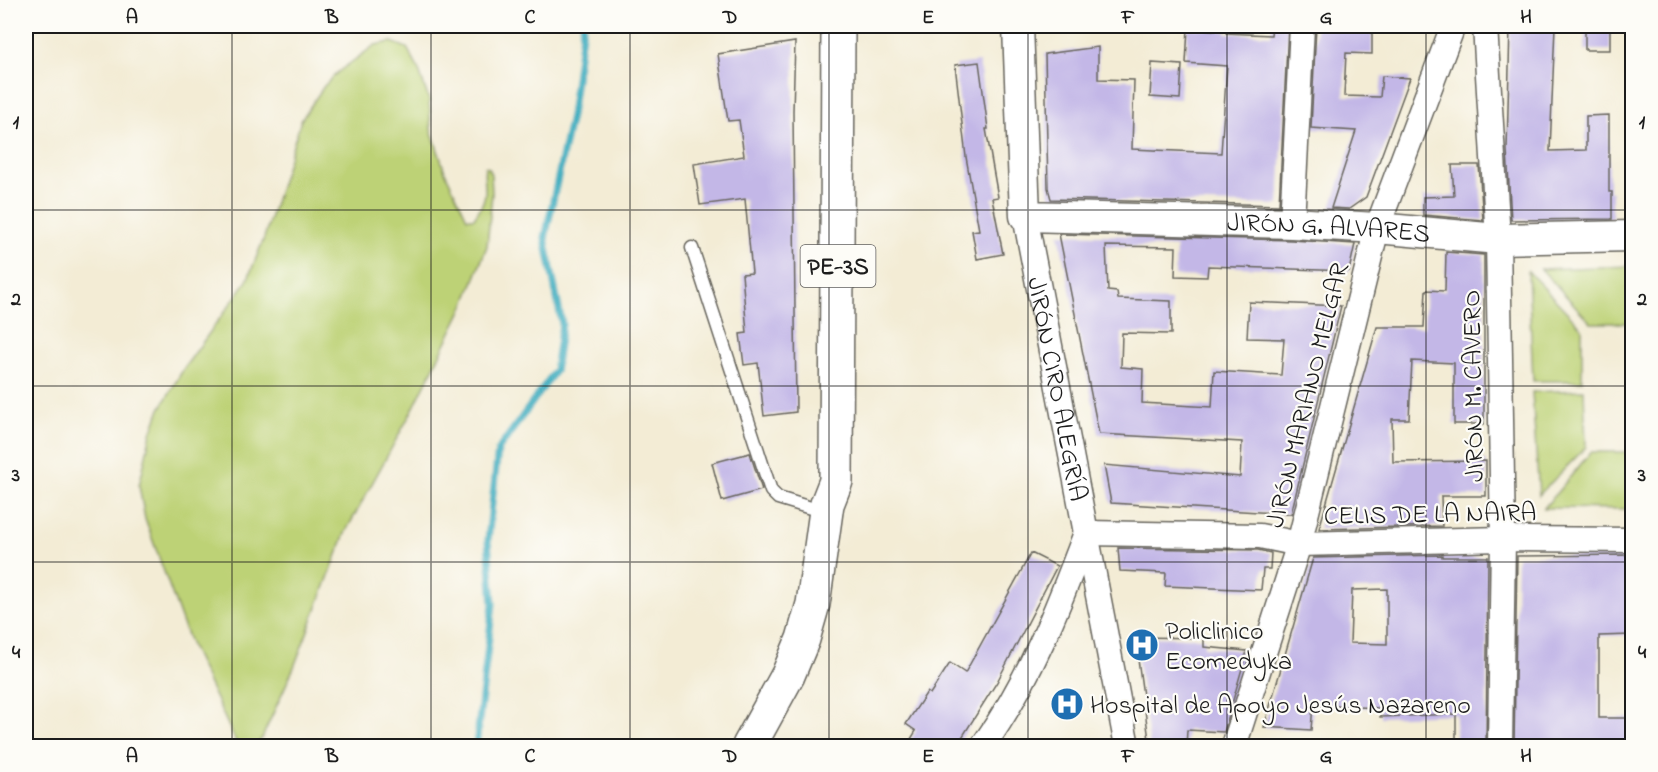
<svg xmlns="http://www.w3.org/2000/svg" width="1658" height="772" font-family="'Indie Flower',sans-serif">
<rect width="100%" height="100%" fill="#fdfcf7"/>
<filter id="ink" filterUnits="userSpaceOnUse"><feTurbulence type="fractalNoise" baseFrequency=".0167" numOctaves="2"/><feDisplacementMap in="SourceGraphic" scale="12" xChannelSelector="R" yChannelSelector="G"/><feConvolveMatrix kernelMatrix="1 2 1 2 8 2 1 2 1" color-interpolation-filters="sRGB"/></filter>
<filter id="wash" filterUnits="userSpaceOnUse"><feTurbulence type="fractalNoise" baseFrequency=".008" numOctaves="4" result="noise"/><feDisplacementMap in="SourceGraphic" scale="24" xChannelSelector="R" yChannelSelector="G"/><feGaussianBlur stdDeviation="1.35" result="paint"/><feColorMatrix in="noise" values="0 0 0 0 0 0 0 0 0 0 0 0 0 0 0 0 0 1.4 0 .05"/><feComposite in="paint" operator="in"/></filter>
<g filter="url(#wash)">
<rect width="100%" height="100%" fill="#f3ecd5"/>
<path fill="#bdd276" stroke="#6c7749" stroke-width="1.5" d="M392 42 407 48 418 68 429 100 431 129 445 172 467 218H474C479 211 484 202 485 194 486 185 483 176 485 167L489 168 491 173 492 194 487 246 465 304 413 409 346 531 294 667 262 738 256 745 242 746 236 742 191 646 145 519 139 486 151 433 160 409 184 368 247 281 264 238 301 120 324 86 338 72 375 45Z
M1632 266V323H1591L1541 269Z
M1528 271 1582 328V381H1533Z
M1584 390 1586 447 1539 495 1532 392Z
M1591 452H1632V509L1544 508Z"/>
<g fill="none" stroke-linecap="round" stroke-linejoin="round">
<path stroke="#42aec0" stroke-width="7" d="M476 746 493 604 488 540 498 450 555 371 562 324 545 238 571 116 583 26"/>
</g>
<g id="blocks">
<path fill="#c3b7e7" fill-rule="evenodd" d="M1272 26H1288L1279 205 1051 199 1048 188 1045 54 1098 47V79L1134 80 1132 149 1221 153 1227 66 1186 63 1188 28 1226 31V33L1271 35Z
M1333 26H1372V54L1346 53 1344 96 1380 97 1382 76 1410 78 1366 197 1349 209 1331 208 1356 131 1311 128 1316 27 1333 28Z
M1510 26H1555L1550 151 1586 150V116L1609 115V192H1612V219L1511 220 1507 150Z
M1585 26H1610V50H1585Z
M795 42 793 111 796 412 764 416 758 363 744 365 740 334 747 333 742 274 752 273 745 199 700 205 694 164 744 156 739 120 728 121 718 54Z
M979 62 988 129H986L998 197 992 198 1003 254 977 259 972 231 979 230 966 157 955 65Z
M1152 63 1182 65 1180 99 1150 97Z
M1452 165H1479L1483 220 1423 215V197L1454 196Z
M1059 234 1291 240 1355 244 1349 271 1208 266 1207 277 1175 276 1176 247 1106 246 1108 291 1117 292 1118 299 1171 301V334L1122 333 1121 367 1143 369 1142 403 1212 407 1214 371 1281 375 1284 339 1247 338 1249 302 1341 306 1291 514 1111 503 1104 465 1240 477 1242 442 1099 434Z
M1446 252 1484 255V424H1454V363L1412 361 1409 419H1392L1393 462 1486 461V496H1441L1442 526 1319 529 1377 327H1424L1426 290 1445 291Z
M750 453 762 490 722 501 712 463Z
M1118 548 1258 550 1271 553 1270 569H1263L1261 590 1165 586 1166 573 1120 571Z
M1031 553 1057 566 997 682 956 747H906L916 731 906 724 927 692 930 694 950 663 965 673Z
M1442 555V557H1488L1486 747H1456V714L1380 717V708L1313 705 1311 730 1264 727 1313 558ZM1387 589V644L1350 643 1352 590Z
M1632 555V635L1599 636V718H1629V747H1514L1517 556Z
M1135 637 1204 638V647L1247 651 1224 732 1187 730 1186 747H1150Z"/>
</g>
</g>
<g filter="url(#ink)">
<use href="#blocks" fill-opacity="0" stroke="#67655d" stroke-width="1.5"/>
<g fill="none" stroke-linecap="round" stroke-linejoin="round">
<g stroke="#67655d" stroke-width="15">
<path id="service" d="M692 248 771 491 778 498 824 512"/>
</g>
<g stroke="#67655d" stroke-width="27">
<g id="minor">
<path d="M1485 26 1498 239 1503 539 1500 746"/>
<path id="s1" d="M1025 216 1127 746"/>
<path d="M1292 223 1302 26"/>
<path d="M983 746C1029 681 1058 608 1086 533L1260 536 1299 544 1503 539 1632 540"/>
<path d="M1234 746 1299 544 1377 228 1453 26"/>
</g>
</g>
<g stroke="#67655d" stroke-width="33">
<g id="tertiary">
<path id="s2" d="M1018 26 1025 216 1292 223 1377 228 1498 239 1632 236"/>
</g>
</g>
<g stroke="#67655d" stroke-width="36">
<path id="trunk" d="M749 746 788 675 803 639 813 604 827 504 836 481 838 26"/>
</g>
<use href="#service" stroke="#fff" stroke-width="12"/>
<use href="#minor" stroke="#fff" stroke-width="24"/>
<use href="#tertiary" stroke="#fff" stroke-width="30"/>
<use href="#trunk" stroke="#fff" stroke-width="33"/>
</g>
</g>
<path fill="none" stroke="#1c1c1c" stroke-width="1.5" stroke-opacity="0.55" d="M232 26V746M431 26V746M630 26V746M829 26V746M1028 26V746M1227 26V746M1426 26V746M26 210H1632M26 386H1632M26 562H1632"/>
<defs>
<g id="hospital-disc" transform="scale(1.725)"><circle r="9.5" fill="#1f6fb2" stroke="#fdfcf7"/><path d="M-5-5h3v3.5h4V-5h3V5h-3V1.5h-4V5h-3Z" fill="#fff"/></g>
</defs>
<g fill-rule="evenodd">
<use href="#hospital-disc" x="1142" y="645"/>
<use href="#hospital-disc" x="1067" y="704"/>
</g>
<g text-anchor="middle" stroke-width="4.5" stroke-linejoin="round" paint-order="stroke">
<rect fill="#fdfcf7" stroke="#605f5e" stroke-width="1.5" x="800.5" y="245" width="75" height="42" rx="4.5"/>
<g font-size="24" font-weight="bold" fill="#1c1c1c">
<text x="838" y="274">PE-3S</text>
</g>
<g font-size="26" fill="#1c1c1c" stroke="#fdfcf7">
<text dy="9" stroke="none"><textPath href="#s2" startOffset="494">JIRÓN G. ALVARES</textPath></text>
<text transform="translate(1472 386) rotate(-91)" y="9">JIRÓN M. CAVERO</text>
<text dy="9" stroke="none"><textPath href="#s1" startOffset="176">JIRÓN CIRO ALEGRÍA</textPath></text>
<text transform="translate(1306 395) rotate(-76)" y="9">JIRÓN MARIANO MELGAR</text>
<text transform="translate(1430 513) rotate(-1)" y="9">CELIS DE LA NAIRA</text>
</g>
<g font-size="26" fill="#1c1c1c" stroke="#fdfcf7" text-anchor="start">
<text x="1165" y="639">Policlinico<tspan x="1165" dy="30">Ecomedyka</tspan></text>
<text x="1090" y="713">Hospital de Apoyo Jesús Nazareno</text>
</g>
</g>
<rect width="1658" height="772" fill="none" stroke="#fdfcf7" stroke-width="66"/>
<rect x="33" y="33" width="1592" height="706" fill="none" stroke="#1c1c1c" stroke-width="2"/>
<g font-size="20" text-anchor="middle" font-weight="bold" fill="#1c1c1c">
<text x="132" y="23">A</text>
<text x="332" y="23">B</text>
<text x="530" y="23">C</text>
<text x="730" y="23">D</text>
<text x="928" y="23">E</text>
<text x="1128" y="23">F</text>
<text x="1326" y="23">G</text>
<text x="1526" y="23">H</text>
<text x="16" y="128">1</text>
<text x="1642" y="128">1</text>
<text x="16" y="305">2</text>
<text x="1642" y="305">2</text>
<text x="16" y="481">3</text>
<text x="1642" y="481">3</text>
<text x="16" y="658">4</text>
<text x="1642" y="658">4</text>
<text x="132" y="762">A</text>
<text x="332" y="762">B</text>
<text x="530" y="762">C</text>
<text x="730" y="762">D</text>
<text x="928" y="762">E</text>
<text x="1128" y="762">F</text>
<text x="1326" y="762">G</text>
<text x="1526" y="762">H</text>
</g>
</svg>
